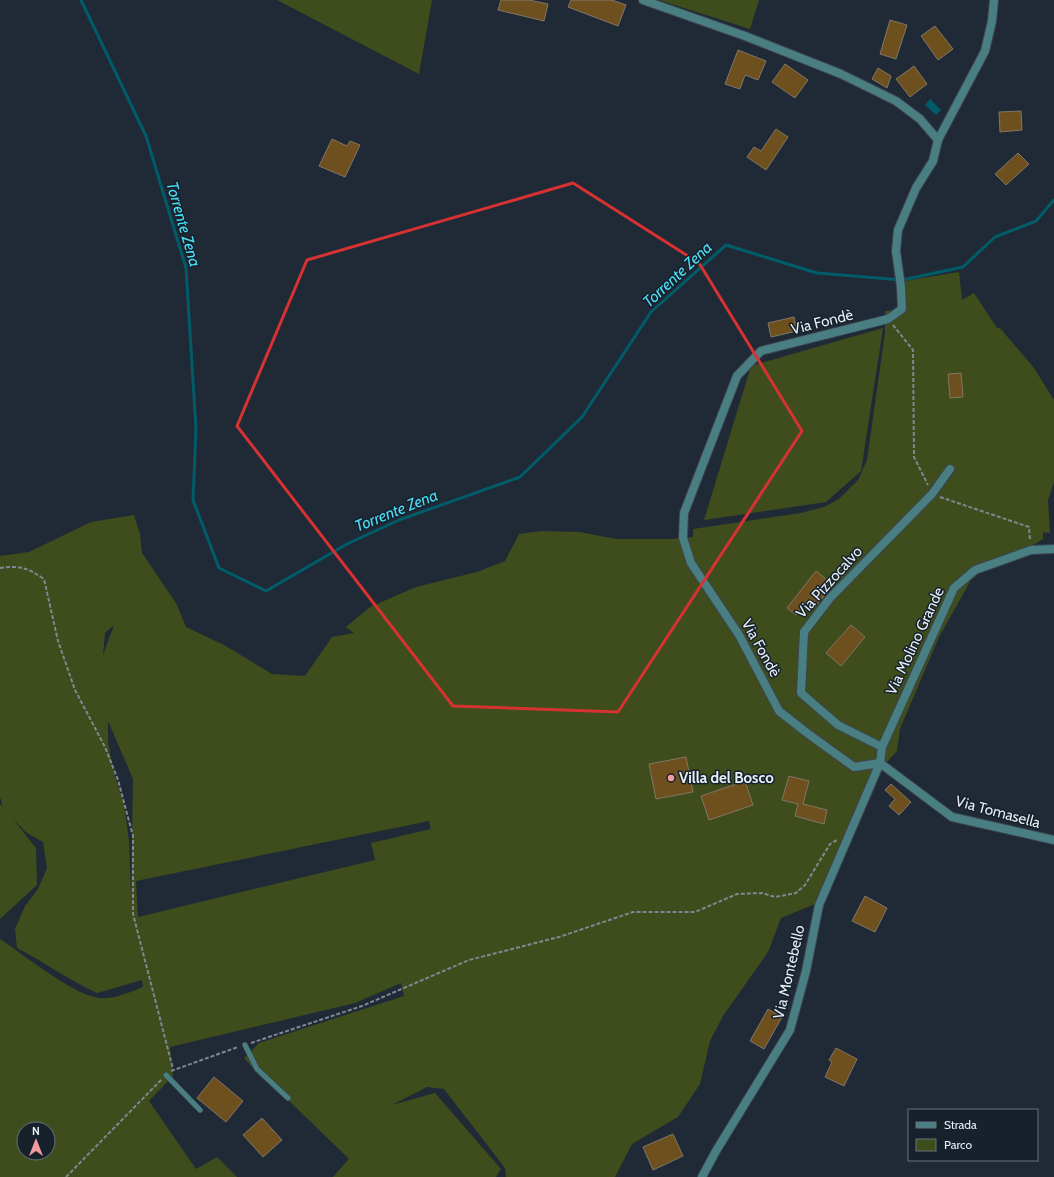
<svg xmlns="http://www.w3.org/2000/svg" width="1054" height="1177" font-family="Cabin,sans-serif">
<rect width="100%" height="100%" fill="#202a36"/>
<path fill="#3e4d1b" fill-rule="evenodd" d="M277 0H432L419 74Z
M659 0H759L750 29Z
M959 272 962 300 974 293 997 328H1000L1034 368 1054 400V482L1048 500 1050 533 1043 532V539L1012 558 986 568 971 580 939 637 900 729 897 751 871 780 825 900 781 918 768 952 723 1016 710 1041 700 1084 678 1117 632 1144 615 1177H506L505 1168 444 1089 427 1087 392 1105 435 1093 501 1169 496 1177H333L349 1159 282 1094 263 1079 244 1058 259 1043 404 996 401 983 355 1003 170 1047 173 1076 149 1101 196 1169 217 1157 237 1177H0V939C23 954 73 995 99 998 112 1000 131 992 143 987L142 980 97 993C69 980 44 962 17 948L15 929 25 906 38 889 47 868 43 842 27 833 13 819 36 848 37 885 0 919V804L3 807 0 797V556L29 552 91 522 134 515 140 534 142 553 176 603 186 627 224 645 272 674 305 676 332 637 354 633 346 627 370 607 416 587 477 572 505 561 519 534 541 531 580 532 616 539H673L693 537V529L801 513 824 507 839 499 858 480 867 460 885 333V311L907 309 905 281ZM114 625 103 655 105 633ZM108 721 133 779 131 894 129 841 124 804 114 774 108 742ZM429 821 431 829 371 843 375 860 138 917 136 881ZM24 1129H48V1153H24Z
M883 328 861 471 826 502 704 520 751 366Z"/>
<path fill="#005c69" d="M930 99 941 110 936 115 925 105Z"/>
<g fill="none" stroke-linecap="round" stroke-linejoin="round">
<path stroke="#005c69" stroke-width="3" d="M81 0 146 136 186 268 196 429 193 500 219 568 266 591 347 544 399 520 520 477 582 417 651 312 726 245 817 273 902 280 963 267 995 237 1036 221 1054 200"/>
</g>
<path fill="#6e501f" stroke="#817667" d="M501 0H529L548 4 544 21 498 10Z
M571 0H612L626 5 618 26 568 7Z
M890 20 907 25 896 59 880 54Z
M935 26 953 49 938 60 921 36Z
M738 50 766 61 758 80 745 75 740 89 725 84Z
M785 64 808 80 795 98 772 82Z
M914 66 927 84 910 97 896 79Z
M878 68 891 76 887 88 872 79Z
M1021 111 1022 130 1000 132 999 112Z
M776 129 788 137 766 170 747 157 754 147 761 151Z
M332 139 347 146 350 141 360 145 345 177 319 166Z
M1018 153 1029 164 1006 185 995 174Z
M794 317 797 331 771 337 768 323Z
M961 373 963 397 950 398 948 374Z
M816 571 827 580 823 585 829 590 813 609 805 603 796 615 787 608Z
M851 625 865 637 841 666 826 653Z
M686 757 693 792 656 799 649 764Z
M789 776 809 781 803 804 827 810 824 824 795 816 798 804 782 800Z
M745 781 753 805 709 820 701 796Z
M891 784 911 802 899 815 889 806 895 799 885 790Z
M865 896 887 908 875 932 852 921Z
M768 1009 782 1017 764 1049 750 1041Z
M836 1048 857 1059 844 1086 825 1077 832 1062 829 1060Z
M214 1077 243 1101 226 1122 197 1098Z
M262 1118 282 1140 263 1157 243 1135Z
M673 1134 683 1156 653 1170 643 1147Z"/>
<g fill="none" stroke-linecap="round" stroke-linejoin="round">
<g stroke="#3c4551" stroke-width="6">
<path id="lane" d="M245 1045 257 1069 288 1098
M166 1075 200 1110"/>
</g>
<g stroke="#3c4551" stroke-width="10">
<path id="street" d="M643 0 745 36 841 74 896 101 920 119 938 140
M882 747 838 725 801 693 804 632 830 598 932 494 950 469
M880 763 854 767 807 733 779 711 739 635 691 563 683 538 684 513 737 376 761 351 888 319 902 309 901 287 896 251 898 230 916 188 933 161 938 140 985 51 992 21 994 0
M880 763 952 817 1054 840
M702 1177 716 1151 790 1030 806 971 819 905 880 763 882 747 954 588 975 570 1031 550 1054 549"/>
</g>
<path stroke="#7f8892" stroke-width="2" stroke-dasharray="4 2" stroke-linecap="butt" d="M893 325 913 350 914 457 928 485
M940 497 1029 527 1030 541
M0 568C19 565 28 568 44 579L58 641 75 690 105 747 118 780 133 836V914L173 1069
M251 1043 362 1006 469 960 559 937 633 912H695L737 894 762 893 775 897 796 893 805 885 830 844 837 840
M171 1071 238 1047
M66 1177 162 1079"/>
<use href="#lane" stroke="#497f83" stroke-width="5"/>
<use href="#street" stroke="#497f83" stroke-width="8"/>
</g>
<path fill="none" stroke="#d73232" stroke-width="3" stroke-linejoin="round" d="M573 183 699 263 802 431 618 712 453 706 237 426 307 260Z"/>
<circle fill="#f49b9f" stroke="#16212c" stroke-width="1.5" cx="671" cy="778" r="4"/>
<g text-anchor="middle" stroke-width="3" stroke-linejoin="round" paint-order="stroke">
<g font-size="15" fill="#e6eef5" stroke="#16212c">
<text transform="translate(822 322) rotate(-14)" y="5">Via Fondè</text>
<text transform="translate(829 582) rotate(-48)" y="5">Via Pizzocalvo</text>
<text transform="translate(915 641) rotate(-65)" y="5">Via Molino Grande</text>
<text transform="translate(761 648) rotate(61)" y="5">Via Fondè</text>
<text transform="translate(998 812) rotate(15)" y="5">Via Tomasella</text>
<text transform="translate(789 972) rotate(-77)" y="5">Via Montebello</text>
</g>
<g font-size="15" font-weight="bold" fill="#e6eef5" stroke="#16212c" text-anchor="start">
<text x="679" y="783">Villa del Bosco</text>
</g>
<g font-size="16" font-style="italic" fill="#4bdff7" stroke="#16212c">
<text transform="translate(184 224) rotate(74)" y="6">Torrente Zena</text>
<text transform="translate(677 274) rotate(-43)" y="6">Torrente Zena</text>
<text transform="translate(396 510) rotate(-22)" y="6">Torrente Zena</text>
</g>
</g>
<rect x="908" y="1109" width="130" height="52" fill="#16212c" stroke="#69737c"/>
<rect x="916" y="1122" width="20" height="6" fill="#497f83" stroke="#69737c"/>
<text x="944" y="1129" font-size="12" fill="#e6eef5">Strada</text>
<rect x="916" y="1139" width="20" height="12" fill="#3e4d1b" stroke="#69737c"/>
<text x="944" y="1149" font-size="12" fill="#e6eef5">Parco</text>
<g transform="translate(36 1141)"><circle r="19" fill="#16212c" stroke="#69737c"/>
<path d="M0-3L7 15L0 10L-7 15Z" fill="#f49b9f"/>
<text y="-6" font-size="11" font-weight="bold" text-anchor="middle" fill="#e6eef5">N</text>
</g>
</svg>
